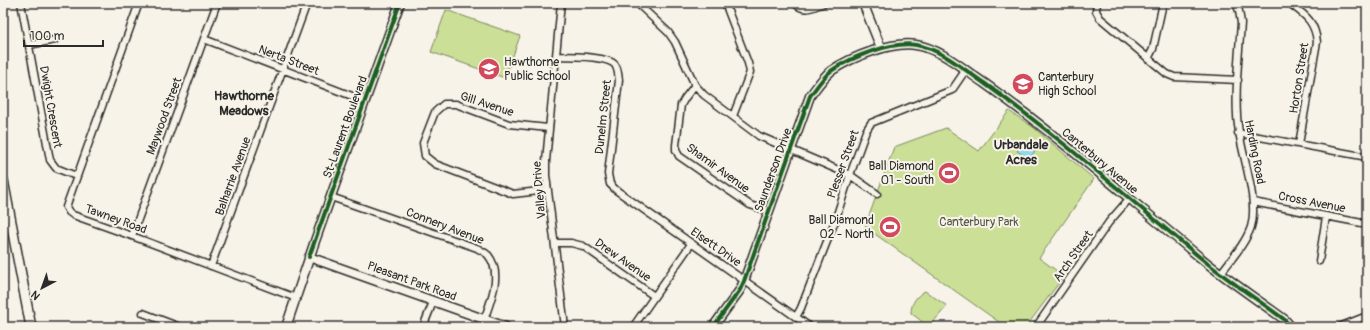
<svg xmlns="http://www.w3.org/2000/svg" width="1370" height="330" font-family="Pangolin,sans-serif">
<rect width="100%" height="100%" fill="#f7f3e8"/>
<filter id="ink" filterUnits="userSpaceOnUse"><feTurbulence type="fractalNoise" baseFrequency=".025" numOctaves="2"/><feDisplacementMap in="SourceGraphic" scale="8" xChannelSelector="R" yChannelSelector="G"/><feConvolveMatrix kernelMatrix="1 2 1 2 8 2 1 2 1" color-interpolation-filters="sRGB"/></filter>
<g filter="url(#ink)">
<path fill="#cbe096" stroke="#7b8660" d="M446 10 520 36 505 78 431 52Z
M1009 111 1033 127 1094 179 1039 258 1064 276 1026 327H1006L865 227 894 147 946 128 979 151Z
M925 291 947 306 929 327 911 313C911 303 917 295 925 291Z"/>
<path fill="#92d9f4" stroke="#6993a4" d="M1023 143 1035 151 1029 159 1017 151Z"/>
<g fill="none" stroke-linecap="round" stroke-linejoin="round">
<g stroke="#2b2b2b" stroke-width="9">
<path id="minor" d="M21 3 50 160 56 168 76 176
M139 3 66 207 69 212 73 215 132 236 296 298
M561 3 546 161V175L565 327
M637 3 668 32 675 42 695 85 704 95 759 136 850 175 877 194
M725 3 748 63 750 72 733 116
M795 3C803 13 814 7 824 3
M1097 3 1096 11 1100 18 1167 74 1174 77 1238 80
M1289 3C1305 15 1315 21 1317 42L1299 144
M204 39 365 101
M29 45 55 40
M556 56C568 56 603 56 613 63 618 66 618 74 619 80L608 174 610 184 616 190 810 327
M1148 59 1153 49 1163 3
M695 85 685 98 681 105 676 145V150L679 156 737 196 750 205 769 211
M1238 133 1367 157
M548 190 513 194 435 164 425 156 423 143 435 112 444 104H456L509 124 548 128
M331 197 477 248C480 250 485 252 488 255 503 273 491 300 484 320
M1253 202 1367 224
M132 236 217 3
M555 243H571L583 246 654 296
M1319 261 1326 217
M211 266 307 3
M1221 273C1232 258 1245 244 1251 227 1260 197 1238 148 1237 115 1235 85 1239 53 1241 23L1239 11 1236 3
M143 313 180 327
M796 317 801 308 835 221 850 175 866 131 871 123 952 90 965 71
M423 327 433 302
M633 327 691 244
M1036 327 1109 222 1129 199
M1339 327 1367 316"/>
</g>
<g stroke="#2b2b2b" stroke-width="11">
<path id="tertiary" d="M863 3 881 48
M309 257 506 327
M286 327 315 241 400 3
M713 327 740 290 744 281 810 96C816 88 823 77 831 71 851 57 892 41 916 45 941 49 963 69 984 83 1060 137 1130 200 1202 259 1229 281 1258 300 1285 320L1291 327"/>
</g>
<g stroke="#2b2b2b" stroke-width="12">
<path id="secondary" d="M3 180 31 327"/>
</g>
<use href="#minor" stroke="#f7f3e8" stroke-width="6"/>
<use href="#tertiary" stroke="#f7f3e8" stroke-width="8"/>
<use href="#secondary" stroke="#f7f3e8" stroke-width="9"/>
<g stroke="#f7f3e8" stroke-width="6">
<path id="cycleway" d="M309 257 400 3
M713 327 740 290 744 281 810 96C816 88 823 77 831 71 851 57 892 41 916 45 941 49 963 69 984 83 1060 137 1130 200 1202 259 1229 281 1258 300 1285 320L1291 327"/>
</g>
<use href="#cycleway" stroke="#1b5e20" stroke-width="4"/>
</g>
</g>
<defs>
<g id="school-disc" transform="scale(1.15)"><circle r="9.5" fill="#d1495b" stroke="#f7f3e8"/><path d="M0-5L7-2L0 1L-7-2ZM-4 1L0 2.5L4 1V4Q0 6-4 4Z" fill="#fff"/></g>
<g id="stadium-disc" transform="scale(1.15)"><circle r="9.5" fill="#d1495b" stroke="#f7f3e8"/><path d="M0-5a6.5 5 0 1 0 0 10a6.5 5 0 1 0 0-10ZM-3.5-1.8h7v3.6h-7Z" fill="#fff"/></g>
</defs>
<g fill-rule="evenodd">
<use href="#school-disc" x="489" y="69"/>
<use href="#school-disc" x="1023" y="84"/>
<use href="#stadium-disc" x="949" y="173"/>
<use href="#stadium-disc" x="890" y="227"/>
</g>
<g text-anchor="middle" stroke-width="4" stroke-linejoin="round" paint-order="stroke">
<g font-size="12" fill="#2b2b2b" stroke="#f7f3e8">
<text transform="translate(289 60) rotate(21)" y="4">Nerta Street</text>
<text transform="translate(1299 78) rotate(-81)" y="4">Horton Street</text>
<text transform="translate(487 104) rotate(18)" y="4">Gill Avenue</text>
<text transform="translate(51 107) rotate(80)" y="4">Dwight Crescent</text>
<text transform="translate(164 116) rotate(-70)" y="4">Maywood Street</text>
<text transform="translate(603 117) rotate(-84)" y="4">Dunelm Street</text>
<text transform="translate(345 127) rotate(-70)" y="4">St-Laurent Boulevard</text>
<text transform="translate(1255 152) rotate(79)" y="4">Harding Road</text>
<text transform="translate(1100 161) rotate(40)" y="4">Canterbury Avenue</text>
<text transform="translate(843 164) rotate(-70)" y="4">Plesser Street</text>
<text transform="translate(718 168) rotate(36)" y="4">Shamir Avenue</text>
<text transform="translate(773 170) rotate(-70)" y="4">Saunderson Drive</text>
<text transform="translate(233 176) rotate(-70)" y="4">Balharrie Avenue</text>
<text transform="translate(539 190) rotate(-95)" y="4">Valley Drive</text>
<text transform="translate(1312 202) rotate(11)" y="4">Cross Avenue</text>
<text transform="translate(116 219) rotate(20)" y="4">Tawney Road</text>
<text transform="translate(445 226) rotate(21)" y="4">Connery Avenue</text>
<text transform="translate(716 247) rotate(35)" y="4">Elsett Drive</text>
<text transform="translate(1073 256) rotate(-55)" y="4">Arch Street</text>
<text transform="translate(623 260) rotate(35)" y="4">Drew Avenue</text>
<text transform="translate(412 281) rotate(20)" y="4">Pleasant Park Road</text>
</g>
<g font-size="12" fill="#2b2b2b" stroke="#f7f3e8" text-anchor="start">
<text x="504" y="66">Hawthorne<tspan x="504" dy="14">Public School</tspan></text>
<text x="1038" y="81">Canterbury<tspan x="1038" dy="14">High School</tspan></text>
<text x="934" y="170" text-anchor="end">Ball Diamond<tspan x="934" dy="14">01 - South</tspan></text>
<text x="874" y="224" text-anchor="end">Ball Diamond<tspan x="874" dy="14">02 - North</tspan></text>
</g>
<g font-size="12" fill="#535846" stroke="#f7f3e8">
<text x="979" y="226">Canterbury Park</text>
</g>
<g font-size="13" font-weight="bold" fill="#2b2b2b" stroke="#f7f3e8">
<text x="244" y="100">Hawthorne<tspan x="244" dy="15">Meadows</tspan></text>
<text x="1021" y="149">Urbandale<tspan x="1021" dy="15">Acres</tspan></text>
</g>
</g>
<rect width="1370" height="330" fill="none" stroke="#f7f3e8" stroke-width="16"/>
<rect x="8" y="8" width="1354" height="314" fill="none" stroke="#2b2b2b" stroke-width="1.5" filter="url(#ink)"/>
<g transform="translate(42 288) rotate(221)" stroke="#f7f3e8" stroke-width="3" paint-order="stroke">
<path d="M0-3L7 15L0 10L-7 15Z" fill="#2b2b2b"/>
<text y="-6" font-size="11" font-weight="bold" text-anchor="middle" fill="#2b2b2b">N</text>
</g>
<path d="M24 40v6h79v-6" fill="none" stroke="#2b2b2b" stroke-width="2"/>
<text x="30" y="40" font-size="12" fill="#2b2b2b" stroke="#f7f3e8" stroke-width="3" paint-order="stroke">100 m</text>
</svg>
